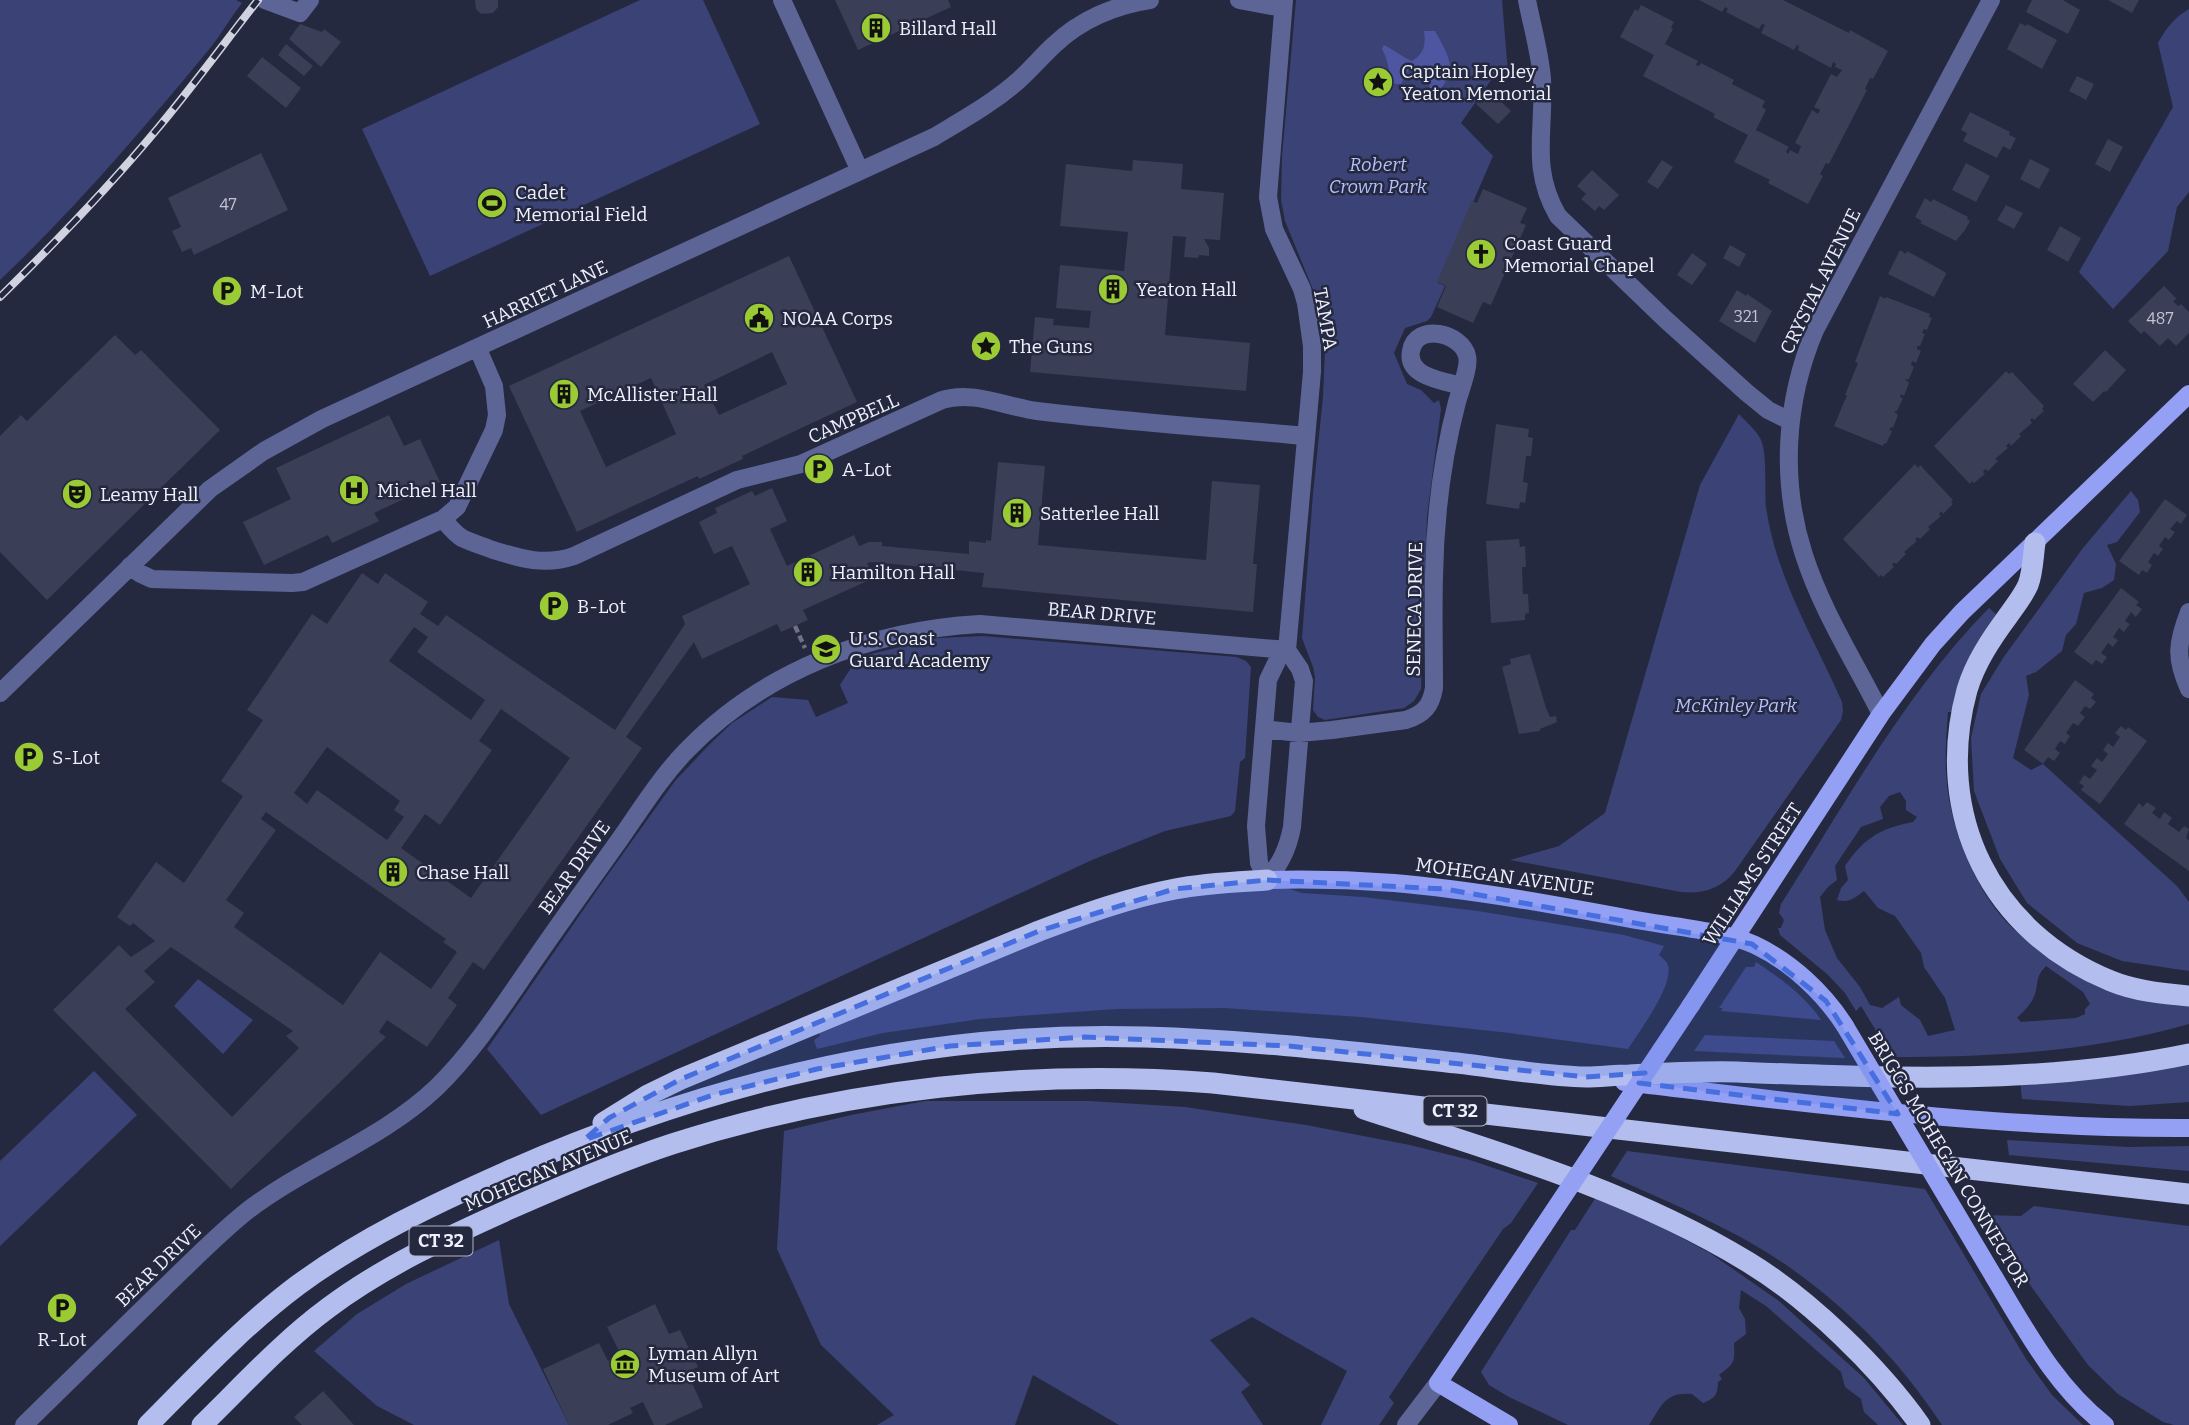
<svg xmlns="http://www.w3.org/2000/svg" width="2189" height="1425" font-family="Bitter,serif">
<rect width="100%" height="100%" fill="#25293f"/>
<path fill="#3b4276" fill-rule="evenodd" d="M0 0H236L242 3C231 17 222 33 211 47 145 127 76 208 0 280Z
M640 0H703L760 124 430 276 362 129Z
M1296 0H1502L1508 73 1491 80 1461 123 1493 156 1438 283 1445 286 1431 317 1427 321 1405 328 1394 353 1407 384 1421 390 1434 403 1439 400 1441 409 1427 516 1421 689 1414 701 1404 708 1325 720 1318 717 1313 710 1315 677 1313 667 1302 638 1313 494 1323 397 1325 349 1314 292 1285 221 1281 200 1282 156Z
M2189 9V192L2177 207 2168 251 2113 309 2079 272 2173 107 2158 43C2167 27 2174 18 2189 9Z
M1739 414C1746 422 1755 429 1760 438 1768 452 1764 490 1766 507 1776 578 1814 638 1842 702L1843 711 1841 720 1735 871C1721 889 1703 894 1681 892L1510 860 1559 846 1605 813 1700 485Z
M2131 491 2138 500 2140 512 2117 542 2107 545 2116 564 2114 580 2102 588 2084 593 2076 624 2066 635 2062 651 2036 672 2026 676 2029 695 2013 758 2031 770 2043 764 2177 886 2189 902V971L2122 961 2077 943 2027 903 2000 859 1974 791 1971 738 1981 694 2003 658 2083 548Z
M1989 608 1996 614 1975 646 1953 712H1948C1946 739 1944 766 1948 793 1955 841 1985 913 2028 940 2041 948 2059 952 2073 958 2112 973 2150 987 2189 1002V1024C2092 1052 1992 1057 1892 1057L1861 1006 1856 1011 1845 993 1827 974 1780 935 1778 928H1781L1784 920 1779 913 1781 904C1845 804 1906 692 1989 608ZM1900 792 1906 801V810L1917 817 1913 822C1881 828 1864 838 1845 866L1848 880 1841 888 1837 900C1849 903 1855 898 1864 891L1878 908 1895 916 1921 953 1924 967 1945 998 1955 1030 1928 1036 1920 1020 1901 1005 1899 997 1882 1008 1870 1005 1860 987 1837 958 1825 930 1820 897 1828 887 1837 880 1835 866 1861 827 1883 819 1880 807 1889 796ZM2046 966 2083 992 2090 1004 2085 1009V1014L2076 1018 2021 1022 2017 1018C2024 1011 2032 1004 2035 994 2039 980 2035 978 2046 966Z
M983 636 1237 657 1246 661 1251 667 1245 758 1240 762 1235 811 1231 816 1165 831 1092 860 541 1115 487 1049 602 883 675 781 709 745 732 723 772 697 808 700 816 717 848 703 840 685 858 657 938 638Z
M1280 886 1302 893 1363 897 1478 911 1624 935 1664 946 1659 955C1662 958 1665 960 1667 963 1677 982 1638 1033 1628 1049L1510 1033 1361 1017 1224 1008 1116 1009 980 1019 883 1033 817 1049 814 1040 820 1036 818 1029 1076 922 1205 889Z
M1756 962C1780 978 1805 996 1821 1020L1721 1011 1723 1008H1719L1746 967H1754Z
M198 979 253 1020 223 1054 174 1006Z
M1705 1035 1834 1041 1845 1058 1694 1051Z
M2189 1063V1102L2130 1106 2022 1099 2020 1081Z
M94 1071 137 1115 0 1246V1161Z
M925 1101H1089L1185 1107 1306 1125 1410 1145 1470 1160 1538 1183 1511 1223 1503 1229 1389 1397 1394 1403 1379 1425H1321L1347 1371 1252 1317 1210 1340 1250 1385 1241 1392 1263 1425H1119L1033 1375 1015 1425H877L894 1415 821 1345 777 1249 784 1131 851 1115Z
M2007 1140 2129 1147 2189 1146V1171L2009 1155Z
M1627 1151 1925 1189 2026 1359 2052 1395 2083 1425H1942C1889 1344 1814 1274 1727 1230 1689 1210 1650 1194 1611 1176Z
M1596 1197 1661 1227 1710 1253 1779 1301 1864 1378 1903 1425H1878L1864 1412 1861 1399 1845 1387 1841 1372 1766 1306 1741 1290 1739 1308 1745 1319 1746 1334 1734 1343C1735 1362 1735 1363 1719 1375L1722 1379 1718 1382C1718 1395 1714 1399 1703 1403L1692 1394C1665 1392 1662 1405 1649 1425H1568L1509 1397 1489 1385 1481 1372 1571 1230H1575Z
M2034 1206 2189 1226V1425H2174L2163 1422 2118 1394 2088 1365 2015 1264 1985 1215 2021 1216Z
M499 1240 509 1304 569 1425H414L377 1406 314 1351 357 1314 406 1284Z"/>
<path fill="#4e56a1" d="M1424 31H1435C1448 54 1461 74 1435 93L1430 90 1426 73 1410 67 1401 84H1394C1388 73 1389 61 1382 49L1384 45C1393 49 1402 57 1412 61 1424 54 1426 45 1424 31Z"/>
<path fill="#3a3e56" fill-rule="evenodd" d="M475 0H498V7L493 13 481 14 476 9Z
M835 0H948L951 7 858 50Z
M1699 0H1783L1849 33 1850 30 1888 51 1873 79 1870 78 1865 89 1867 90 1829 164 1826 163 1820 174 1823 176 1808 204 1768 183 1770 180 1734 162 1748 135 1713 117 1715 114 1643 76 1654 55 1620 37 1635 9 1638 11 1641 5 1674 22 1671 28 1673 29 1665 44 1698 61 1696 65 1699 66 1701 63 1734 80 1732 84 1765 101 1762 107 1766 110 1756 130 1789 147 1786 152 1788 154 1790 150 1798 154 1801 146 1795 143 1812 110 1818 114 1820 110 1814 107 1831 74 1837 77 1842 70 1835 67 1836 64 1833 62 1831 68 1798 50 1799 46 1797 45 1794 50 1761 33 1765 25 1762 24 1759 29 1726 12 1728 9 1725 7 1722 12Z
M2032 0H2063L2080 10 2068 34 2026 12Z
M2108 0H2139L2132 13Z
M2020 23 2026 26 2027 24 2057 40 2042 69 2007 49Z
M300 24 322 32 324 29 341 42 321 67 289 39Z
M286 44 313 66 304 76 278 55Z
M262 57 301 88 286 108 247 76Z
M2077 76 2094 84 2086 100 2069 91Z
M1489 90 1511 111 1498 124 1476 104Z
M1970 112 2010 132 2009 135 2016 138 2010 150 2003 146 1997 158 1963 141 1967 133 1961 130Z
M2108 139 2123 147 2110 172 2095 164Z
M261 153 288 210 194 255 191 248 182 252 172 231 181 227 168 198Z
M2030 159 2050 169 2039 189 2020 179Z
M1133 160 1183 164 1181 189 1224 193 1220 240 1204 239 1209 248V256L1199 255 1198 258 1184 257 1186 237 1173 236 1165 335 1250 343 1246 391 1030 372 1035 317 1054 319 1053 325 1089 328 1091 311 1056 308 1060 265 1124 271 1128 232 1060 226 1066 164 1132 171Z
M1662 160 1673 167 1658 189 1647 182Z
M1966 163 1990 176 1976 202 1952 190Z
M1592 170 1619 195 1604 210 1599 206 1595 211 1581 199 1586 194 1577 186Z
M1483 189 1527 208 1520 223 1526 225 1491 305 1483 302 1473 323 1437 307 1446 286 1437 282 1472 201 1477 203Z
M1925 198 1931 202 1933 199 1968 217 1967 219 1970 221 1965 230 1956 241 1920 223 1922 221 1915 217Z
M2006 205 2023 213 2014 229 1997 220Z
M2060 226 2081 238 2068 262 2047 250Z
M1730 245 1746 254 1739 267 1723 258Z
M1900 250 1906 254 1907 251 1945 272 1946 274 1934 297 1888 274Z
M1692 253 1707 264 1692 285 1677 275Z
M789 256 857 402 742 456 743 459 699 479 698 476 577 532 509 386ZM772 352 787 384 719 415 704 385ZM651 378 676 434 606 467 580 411Z
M2164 286 2177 299 2173 301 2178 306 2181 304 2189 312V333L2176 346 2168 338 2160 346 2144 331 2141 334 2128 321Z
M1737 290 1746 296 1747 294 1772 311 1755 343 1719 321Z
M1880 296 1885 299 1886 297 1930 314 1929 317 1932 318 1927 330 1924 329 1922 333 1925 334 1920 346H1917V349L1921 351 1916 363 1912 361 1911 365 1914 367 1909 379H1905L1909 383 1904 396 1901 394 1900 397 1903 398 1897 411H1894L1898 415 1893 428 1891 427 1889 430 1892 431 1886 444 1884 443 1883 446 1834 426 1847 395H1845L1858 363 1855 362Z
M115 335 135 355 141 350 220 430 47 600 0 552V436L21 415 27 421Z
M2105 350 2126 370 2106 392 2104 391 2093 402 2073 384Z
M2006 371 2009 374 2012 372 2044 406 2042 409 2044 411 2034 420 2032 418 2030 420 2032 423 2019 434 2021 436 2011 446 2009 443 2006 446 2008 448 1995 459 1998 461 1988 471 1985 469 1983 472 1985 474 1974 483 1972 481 1970 484 1934 446Z
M389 415 404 446 420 439 440 482 374 513 379 521 332 543 328 535 264 565 243 522 291 499 276 468Z
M1496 424 1529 429 1528 437 1533 438 1531 456H1526L1523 482 1528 483 1525 503 1520 502 1519 509 1486 504Z
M998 462 1045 466 1038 545 1206 560 1212 481 1260 485 1253 564H1257L1253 612 982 587 984 573 872 562 867 563 874 578 803 610 808 620 781 632 777 624 702 659 694 642 626 737 642 748 484 970 473 962 448 998 457 1005 427 1047 387 1020 379 1032 386 1037 231 1189 53 1010 119 945 131 957 155 941 133 923 130 926 117 917 156 862 184 883 243 796 221 781 263 720 247 710 312 614 327 624 362 573 378 584 385 573 428 602 420 614 438 626 446 615 615 730 685 624 682 616 750 584 732 546 714 554 699 522 717 513 715 508 752 491 755 496 772 488 787 521 770 529 787 566 854 535 859 546 869 542H882V546L969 554V541L986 543V540L991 541ZM414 627 428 637 417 652 485 700 471 720 389 661ZM501 709 570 758 471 898 401 848 425 814 440 825 492 750 479 741ZM327 747 400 801 394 810 404 817 387 840 317 790 307 804 294 793ZM266 812 446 939 443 942 457 952 431 989 380 952 343 1005 234 927 244 913 226 900 276 830 261 819ZM171 947 293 1031 286 1036 299 1048 232 1117 125 1009 155 982 144 971Z
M1915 464 1918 468 1920 465 1953 500 1951 502 1953 504 1943 514 1941 511 1939 514 1941 516 1928 527 1930 529 1920 539 1918 537 1915 539 1917 541 1904 552 1906 554 1896 564 1894 562 1892 565 1894 567 1883 577 1881 575 1879 577 1843 539Z
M2165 499 2187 515 2181 524 2177 521 2170 529 2175 532 2169 540 2165 537 2159 546 2163 549 2158 556 2154 553 2148 562 2152 565 2147 573 2142 570 2139 575 2119 561Z
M1519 539 1520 547 1525 546 1526 567H1522L1523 594H1528L1529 613 1525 614V620L1491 623 1486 541Z
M2121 588 2139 602 2136 605 2142 609 2136 617 2131 612 2125 621 2130 624 2124 632 2119 628 2113 637 2118 640 2113 647 2108 643 2101 653 2107 657 2102 664 2096 660 2092 665 2074 652Z
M1530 654 1546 708 1550 717 1556 716 1557 722 1540 729V731L1519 734 1502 667 1511 664 1510 659Z
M2075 680 2094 694 2091 698 2096 702 2090 709 2085 706 2080 713 2085 717 2078 726 2073 723 2066 733 2070 736 2065 744 2060 741 2055 749 2060 753 2054 761 2048 757 2043 764 2024 750Z
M2121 726 2126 730 2128 727 2147 741 2100 804 2081 790 2084 786 2079 783 2084 775 2090 779 2097 770 2091 766 2097 758 2102 762 2108 754 2103 750 2108 743 2113 747 2120 737 2115 733Z
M2147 802 2156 808 2152 813 2160 819 2164 812 2172 818 2168 824 2179 832 2184 826 2189 829 2186 838 2189 840V871L2124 824 2139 803 2143 807Z
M655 1304 669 1334 680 1330 698 1367 687 1372 703 1407 665 1425H654L643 1402 630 1408 633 1413 608 1425H569L543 1369 599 1343 608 1361 621 1355 607 1327Z
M323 1391 354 1425H302L294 1417Z"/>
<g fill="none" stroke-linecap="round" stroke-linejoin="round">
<path stroke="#6e7184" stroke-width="4.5" stroke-dasharray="7 3.5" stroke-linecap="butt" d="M795 626 805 648"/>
<path stroke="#5d6597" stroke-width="18" d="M265 0 300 13 310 0
M782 0 860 171
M1239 0 1283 8
M1284 0 1268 197 1274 229 1302 289 1306 303 1312 346V372L1287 650 1278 659 1268 680 1256 826 1259 863 1267 880C1281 863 1288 848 1292 827L1304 681 1300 669 1287 650
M1527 0C1532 26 1540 53 1542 79 1545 131 1530 168 1558 216L1665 319 1746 392 1768 410 1790 421
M443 519C449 526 454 533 462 538 472 543 483 546 493 550 522 559 545 566 574 556L737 480 801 464 942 400C973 390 1006 407 1037 411 1127 422 1217 428 1306 436
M130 566 139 573 152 579 292 583 303 582 443 519 457 507 494 430 497 415 494 386 478 349
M2189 612C2177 643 2175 658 2189 689
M0 693 210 489 264 451 322 419 934 137C964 119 993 103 1019 80 1031 69 1042 56 1054 45 1080 20 1115 5 1150 0
M1881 714C1855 662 1822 611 1804 555 1780 481 1785 401 1815 330L1991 0
M1264 729 1299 733 1332 730 1406 720C1424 714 1431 706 1434 688 1434 650 1433 613 1434 576 1435 517 1442 459 1457 402 1460 391 1470 366 1467 356 1462 333 1416 322 1411 351 1406 377 1444 381 1462 386
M24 1425C70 1380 116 1335 162 1290 190 1263 217 1235 247 1211 307 1165 381 1140 436 1088 473 1052 502 1007 531 965 560 923 590 881 620 839 641 809 660 778 686 751 763 671 871 630 980 624L1287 650
M1406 1425 1438 1383"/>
<path stroke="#94a0f3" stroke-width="18" d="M1267 880C1309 879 1352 880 1394 883 1475 890 1556 905 1636 920 1670 926 1724 931 1755 945 1791 962 1824 993 1845 1026
M1691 1005 1881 714 1933 644 1962 612 2189 394
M1624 1082C1812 1104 1999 1129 2189 1128
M1994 1277C2026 1330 2055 1386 2105 1425
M1509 1425 1438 1383 1543 1227"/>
<path stroke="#b3bdee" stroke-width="21" d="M2035 543C2033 556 2033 572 2028 585 2023 596 2015 606 2008 616 1991 639 1975 663 1967 690 1933 815 1991 932 2111 981 2135 991 2163 994 2189 996
M1364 1109C1494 1151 1630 1190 1748 1262 1809 1299 1879 1367 1920 1425
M603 1123 648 1095 681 1079 1039 931C1084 914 1128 898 1175 889 1205 883 1236 882 1267 880
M148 1425C196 1377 243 1326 298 1285 362 1238 434 1204 506 1172 708 1083 924 1030 1145 1037 1250 1040 1353 1052 1457 1063 1500 1068 1543 1076 1586 1077 1600 1077 1615 1075 1629 1075 1665 1073 1701 1071 1737 1072 1887 1078 2041 1085 2189 1054
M202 1425C243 1385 282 1342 328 1308 384 1266 449 1236 512 1208 564 1185 617 1162 672 1144 845 1088 1031 1069 1213 1083L2189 1194"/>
<g stroke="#d0d2e0" stroke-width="8">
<path id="rail" d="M0 297C55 243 109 187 158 128 193 86 225 42 258 0"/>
</g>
<use href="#rail" stroke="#25293f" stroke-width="5" stroke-dasharray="16" stroke-linecap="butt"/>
<path stroke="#94a0f3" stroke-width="18" d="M1845 1026 1994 1277
M1543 1227 1691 1005"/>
</g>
<path fill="#476edf" fill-opacity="0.2" stroke="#476edf" stroke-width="5" stroke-dasharray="14 9" stroke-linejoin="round" d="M1267 880 1445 889 1752 944 1826 1001 1898 1114 1639 1083 1645 1073 1586 1077 1289 1046 1085 1037 950 1046 817 1069 713 1095 584 1140 609 1118 681 1079 1039 931 1174 889Z"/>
<defs>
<g id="building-disc" transform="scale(1.575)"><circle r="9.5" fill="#9acb35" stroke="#25293f"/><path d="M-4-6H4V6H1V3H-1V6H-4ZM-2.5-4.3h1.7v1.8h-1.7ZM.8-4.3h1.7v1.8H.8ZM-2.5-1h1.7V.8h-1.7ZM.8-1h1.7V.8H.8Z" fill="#111"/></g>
<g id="sight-disc" transform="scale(1.575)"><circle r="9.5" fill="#9acb35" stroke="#25293f"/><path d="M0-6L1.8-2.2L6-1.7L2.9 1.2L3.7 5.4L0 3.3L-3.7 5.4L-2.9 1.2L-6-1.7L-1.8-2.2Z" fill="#111"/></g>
<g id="stadium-disc" transform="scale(1.575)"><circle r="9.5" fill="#9acb35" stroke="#25293f"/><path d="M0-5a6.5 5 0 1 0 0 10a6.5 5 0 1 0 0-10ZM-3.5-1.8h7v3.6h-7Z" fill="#111"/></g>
<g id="church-disc" transform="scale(1.575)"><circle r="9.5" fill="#9acb35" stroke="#25293f"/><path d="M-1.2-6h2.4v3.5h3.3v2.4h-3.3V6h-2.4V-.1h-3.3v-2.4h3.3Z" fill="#111"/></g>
<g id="parking-disc" transform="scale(1.575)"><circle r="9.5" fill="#9acb35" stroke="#25293f"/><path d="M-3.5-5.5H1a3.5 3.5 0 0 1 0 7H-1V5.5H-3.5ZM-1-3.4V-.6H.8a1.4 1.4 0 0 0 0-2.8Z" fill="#111"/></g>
<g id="civic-disc" transform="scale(1.575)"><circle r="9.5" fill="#9acb35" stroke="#25293f"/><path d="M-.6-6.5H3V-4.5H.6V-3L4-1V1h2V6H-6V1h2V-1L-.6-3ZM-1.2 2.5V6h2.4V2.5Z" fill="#111"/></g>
<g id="hospital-disc" transform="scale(1.575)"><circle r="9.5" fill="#9acb35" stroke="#25293f"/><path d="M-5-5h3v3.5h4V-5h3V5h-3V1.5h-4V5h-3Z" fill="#111"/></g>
<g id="theatre-disc" transform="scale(1.575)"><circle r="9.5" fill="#9acb35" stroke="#25293f"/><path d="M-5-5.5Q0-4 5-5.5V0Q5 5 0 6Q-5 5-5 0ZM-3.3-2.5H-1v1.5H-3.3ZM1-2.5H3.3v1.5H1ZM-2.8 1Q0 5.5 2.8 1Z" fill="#111"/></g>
<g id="university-disc" transform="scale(1.575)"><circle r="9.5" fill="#9acb35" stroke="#25293f"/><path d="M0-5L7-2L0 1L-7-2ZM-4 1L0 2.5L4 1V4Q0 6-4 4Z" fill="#111"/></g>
<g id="museum-disc" transform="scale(1.575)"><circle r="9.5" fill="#9acb35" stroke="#25293f"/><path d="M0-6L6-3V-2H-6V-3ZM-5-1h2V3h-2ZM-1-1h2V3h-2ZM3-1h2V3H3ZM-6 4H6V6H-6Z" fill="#111"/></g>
</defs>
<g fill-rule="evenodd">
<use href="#building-disc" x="876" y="28"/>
<use href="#sight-disc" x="1378" y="82"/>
<use href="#stadium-disc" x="492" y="203"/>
<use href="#church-disc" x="1481" y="254"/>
<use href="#building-disc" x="1113" y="289"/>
<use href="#parking-disc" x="227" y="291"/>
<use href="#civic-disc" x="759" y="318"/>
<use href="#sight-disc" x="986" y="346"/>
<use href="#building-disc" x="564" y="394"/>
<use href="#parking-disc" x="819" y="469"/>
<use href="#hospital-disc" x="354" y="490"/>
<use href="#theatre-disc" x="77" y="494"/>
<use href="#building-disc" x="1017" y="513"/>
<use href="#building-disc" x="808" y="572"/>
<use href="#parking-disc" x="554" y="606"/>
<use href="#university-disc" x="826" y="649"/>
<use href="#parking-disc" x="29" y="757"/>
<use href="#building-disc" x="393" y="872"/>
<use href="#parking-disc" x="62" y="1308"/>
<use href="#museum-disc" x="625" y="1364"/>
</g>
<g text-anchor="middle" stroke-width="5" stroke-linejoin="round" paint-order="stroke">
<g font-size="16" fill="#c1c4d2">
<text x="228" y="210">47</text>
<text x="1746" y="322">321</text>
<text x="2160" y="324">487</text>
</g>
<g fill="#25293f" stroke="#b2b4c3" stroke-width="2">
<rect x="1423.5" y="1096.5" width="63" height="29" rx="5"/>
<rect x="409.5" y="1226.5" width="63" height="29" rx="5"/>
</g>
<g font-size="18" font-weight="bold" fill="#eef0fc">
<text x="1455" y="1117">CT 32</text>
<text x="441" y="1247">CT 32</text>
</g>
<g font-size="19" fill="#eef0fc" stroke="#25293f" text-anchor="start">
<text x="899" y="35">Billard Hall</text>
<text x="1401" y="78">Captain Hopley<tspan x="1401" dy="22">Yeaton Memorial</tspan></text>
<text x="515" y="199">Cadet<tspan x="515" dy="22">Memorial Field</tspan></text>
<text x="1504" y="250">Coast Guard<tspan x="1504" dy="22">Memorial Chapel</tspan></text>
<text x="1136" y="296">Yeaton Hall</text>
<text x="250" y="298">M-Lot</text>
<text x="782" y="325">NOAA Corps</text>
<text x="1009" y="353">The Guns</text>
<text x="587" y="401">McAllister Hall</text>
<text x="842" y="476">A-Lot</text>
<text x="377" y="497">Michel Hall</text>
<text x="100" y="501">Leamy Hall</text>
<text x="1040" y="520">Satterlee Hall</text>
<text x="831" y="579">Hamilton Hall</text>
<text x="577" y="613">B-Lot</text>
<text x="849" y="645">U.S. Coast<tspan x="849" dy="22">Guard Academy</tspan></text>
<text x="52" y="764">S-Lot</text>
<text x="416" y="879">Chase Hall</text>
<text x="62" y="1346" text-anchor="middle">R-Lot</text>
<text x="648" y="1360">Lyman Allyn<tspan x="648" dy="22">Museum of Art</tspan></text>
</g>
<g font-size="19" font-style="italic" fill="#b4bffd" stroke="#25293f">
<text x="1378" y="171">Robert<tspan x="1378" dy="22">Crown Park</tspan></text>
<text x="1736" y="712">McKinley Park</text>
</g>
<g font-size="19" fill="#eef0fc" stroke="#25293f">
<text transform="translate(1820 281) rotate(-64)" y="7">CRYSTAL AVENUE</text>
<text transform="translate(545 294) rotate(-25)" y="7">HARRIET LANE</text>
<text transform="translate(1326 319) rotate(80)" y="7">TAMPA</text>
<text transform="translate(853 418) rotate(-24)" y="7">CAMPBELL</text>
<text transform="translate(1414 609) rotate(-89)" y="7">SENECA DRIVE</text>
<text transform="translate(1102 613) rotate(5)" y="7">BEAR DRIVE</text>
<text transform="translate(574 867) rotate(-55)" y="7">BEAR DRIVE</text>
<text transform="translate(1752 874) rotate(-57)" y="7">WILLIAMS STREET</text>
<text transform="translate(1505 876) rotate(8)" y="7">MOHEGAN AVENUE</text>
<text transform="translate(1949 1159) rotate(59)" y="7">BRIGGS MOHEGAN CONNECTOR</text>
<text transform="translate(548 1170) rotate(-23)" y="7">MOHEGAN AVENUE</text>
<text transform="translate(158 1265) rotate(-44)" y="7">BEAR DRIVE</text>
</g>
</g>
</svg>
